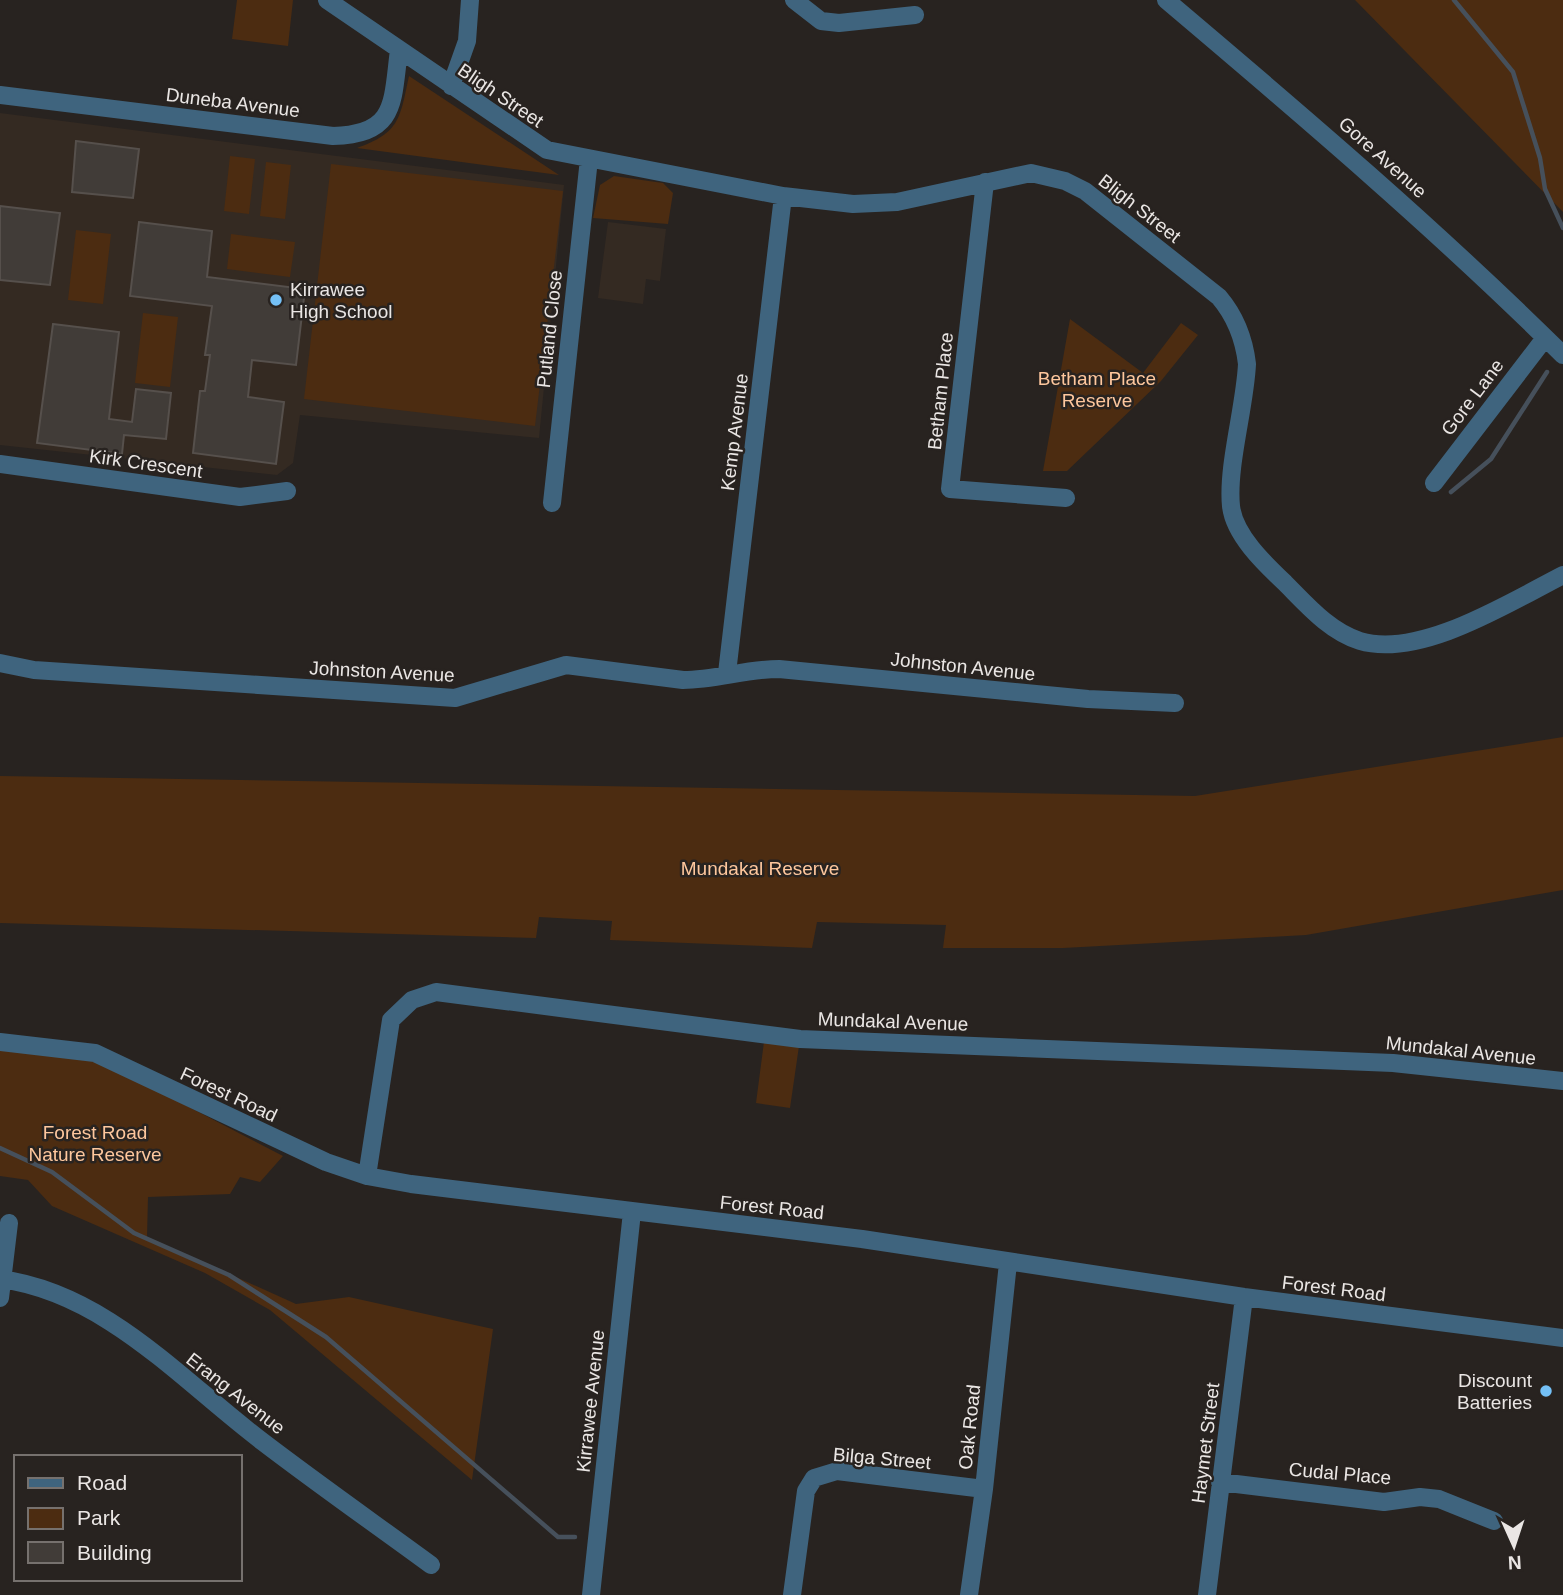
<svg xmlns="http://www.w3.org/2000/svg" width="1563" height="1595" font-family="Helvetica,sans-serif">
<rect width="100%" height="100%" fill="#282320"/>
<path fill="#342a22" d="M0 113 564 185 539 438 300 415 293 463 277 475 0 445Z
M608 222 666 229 660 281 646 279 643 304 598 298Z"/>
<path fill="#4c2c11" d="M237 0H293L288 46 232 39Z
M1355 0H1563V212Z
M409 76 559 175 357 148C400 133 400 118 409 76Z
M230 156 255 159 249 214 224 211Z
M266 162 291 165 285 219 260 216Z
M331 164 563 191 535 426 304 399Z
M614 176 663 183 673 193 668 224 593 218 600 185Z
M76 230 111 234 103 304 68 300Z
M231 234 295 242 290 277 227 269Z
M143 313 178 317 170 387 135 383Z
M1070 319 1143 373 1181 323 1198 335 1161 381 1067 471H1043Z
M1563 737V890L1306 935 1063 948H943L946 925 817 922 812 948 610 940 612 921 539 917 536 938 0 923V776L1195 796Z
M765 1034 800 1039 790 1108 756 1103Z
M0 1045 95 1058 283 1156 260 1182 240 1177 230 1194 148 1197 147 1237 296 1304 349 1297 493 1329 472 1480 270 1310 205 1273 52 1206 28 1180 0 1176Z"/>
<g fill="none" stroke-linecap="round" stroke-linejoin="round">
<path stroke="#46505b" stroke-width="4.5" d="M1454 0 1513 72 1540 158 1545 189 1563 228
M1451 492 1491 459 1547 372
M0 1148 52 1172 134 1233 229 1275 326 1337 558 1537H575"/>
</g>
<path fill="#413c38" stroke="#56504c" stroke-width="2" d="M76 141 139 149 133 198 72 192Z
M0 206 60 213 50 285 0 280Z
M139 222 212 231 207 277 305 289 296 365 252 360 248 397 284 402 276 464 193 453 200 391H205L210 355H205L212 306 130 296Z
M53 324 119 332 109 419 132 422 136 389 171 393 166 439 124 435 122 454 37 443Z"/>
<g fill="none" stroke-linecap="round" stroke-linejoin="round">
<path stroke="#3f647e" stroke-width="18" d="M327 0 547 150 783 196 853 204 897 202 1031 173 1065 181 1085 191 1219 297C1236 317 1244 338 1247 364 1245 407 1227 466 1231 506 1234 535 1265 564 1285 583 1307 605 1329 631 1360 641 1420 659 1510 602 1563 575
M794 0 821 21 839 23 915 15
M1166 0C1302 115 1437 230 1563 355
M451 86 467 41 470 0
M0 95 333 136C397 134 392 103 399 50
M985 182 950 489 1066 498
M0 464 240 497 287 491
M1434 483 1545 338
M552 503 589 159
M0 663 34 670 455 698 566 665 683 680C716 680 746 669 779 669L1088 699 1175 703
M727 673 783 196
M0 1042 95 1053 326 1162 367 1176 411 1184 862 1239 1244 1297 1563 1338
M367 1176 391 1020 412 1000 436 992 800 1039 1393 1063 1563 1081
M0 1279C106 1293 182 1381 263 1442 318 1484 375 1524 431 1565
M0 1298 9 1223
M1220 1482 1384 1502 1420 1497 1439 1499 1494 1521
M591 1595 632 1212
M792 1595 806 1491 814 1478 837 1471 984 1489
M969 1595 984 1489 1008 1263
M1207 1595 1244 1297"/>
</g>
<g fill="#74c0f6" stroke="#282320" stroke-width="2.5">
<circle cx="276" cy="300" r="7"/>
<circle cx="1546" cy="1391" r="7"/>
</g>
<g text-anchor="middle" stroke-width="5" stroke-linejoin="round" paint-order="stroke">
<g font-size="19" fill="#eae6e4" stroke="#282320">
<text transform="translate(501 95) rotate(34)" y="7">Bligh Street</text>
<text transform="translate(233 102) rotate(7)" y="7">Duneba Avenue</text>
<text transform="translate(1383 157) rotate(42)" y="7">Gore Avenue</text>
<text transform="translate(1140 208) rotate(38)" y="7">Bligh Street</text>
<text transform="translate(549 329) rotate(-84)" y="7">Putland Close</text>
<text transform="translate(940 391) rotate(-84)" y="7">Betham Place</text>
<text transform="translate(1472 397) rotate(-53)" y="7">Gore Lane</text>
<text transform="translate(734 432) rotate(-83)" y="7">Kemp Avenue</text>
<text transform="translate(146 463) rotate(8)" y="7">Kirk Crescent</text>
<text transform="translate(963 666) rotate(6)" y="7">Johnston Avenue</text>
<text transform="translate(382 671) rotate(3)" y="7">Johnston Avenue</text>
<text transform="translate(893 1021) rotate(2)" y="7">Mundakal Avenue</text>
<text transform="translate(1461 1050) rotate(6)" y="7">Mundakal Avenue</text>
<text transform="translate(229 1094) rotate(25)" y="7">Forest Road</text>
<text transform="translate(772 1207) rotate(6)" y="7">Forest Road</text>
<text transform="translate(1334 1288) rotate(7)" y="7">Forest Road</text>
<text transform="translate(236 1393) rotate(38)" y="7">Erang Avenue</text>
<text transform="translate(590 1401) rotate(-84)" y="7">Kirrawee Avenue</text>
<text transform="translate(969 1427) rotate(-84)" y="7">Oak Road</text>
<text transform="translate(1205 1443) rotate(-83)" y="7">Haymet Street</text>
<text transform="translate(882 1458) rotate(5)" y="7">Bilga Street</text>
<text transform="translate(1340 1473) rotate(5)" y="7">Cudal Place</text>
</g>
<g font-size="19" fill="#eae6e4" stroke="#282320" text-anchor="start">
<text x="290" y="296">Kirrawee<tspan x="290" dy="22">High School</tspan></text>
<text x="1532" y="1387" text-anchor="end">Discount<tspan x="1532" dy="22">Batteries</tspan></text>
</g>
<g font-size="19" fill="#fec79d" stroke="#282320">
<text x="1097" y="385">Betham Place<tspan x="1097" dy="22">Reserve</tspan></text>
<text x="760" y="875">Mundakal Reserve</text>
<text x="95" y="1139">Forest Road<tspan x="95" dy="22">Nature Reserve</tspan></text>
</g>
</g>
<rect x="14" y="1455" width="228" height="126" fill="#282320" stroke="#76716e" stroke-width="2"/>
<rect x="28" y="1478" width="35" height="10" fill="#3f647e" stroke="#76716e" stroke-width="2"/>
<text x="77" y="1490" font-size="21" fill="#eae6e4">Road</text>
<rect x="28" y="1508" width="35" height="21" fill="#4c2c11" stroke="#76716e" stroke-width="2"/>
<text x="77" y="1525" font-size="21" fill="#eae6e4">Park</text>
<rect x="28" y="1542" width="35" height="21" fill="#413c38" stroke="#76716e" stroke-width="2"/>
<text x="77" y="1560" font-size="21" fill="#eae6e4">Building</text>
<g transform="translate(1514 1546) rotate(177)" stroke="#282320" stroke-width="5" paint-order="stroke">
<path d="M0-5L12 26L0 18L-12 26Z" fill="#eae6e4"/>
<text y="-10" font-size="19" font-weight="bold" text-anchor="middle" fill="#eae6e4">N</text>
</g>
</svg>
